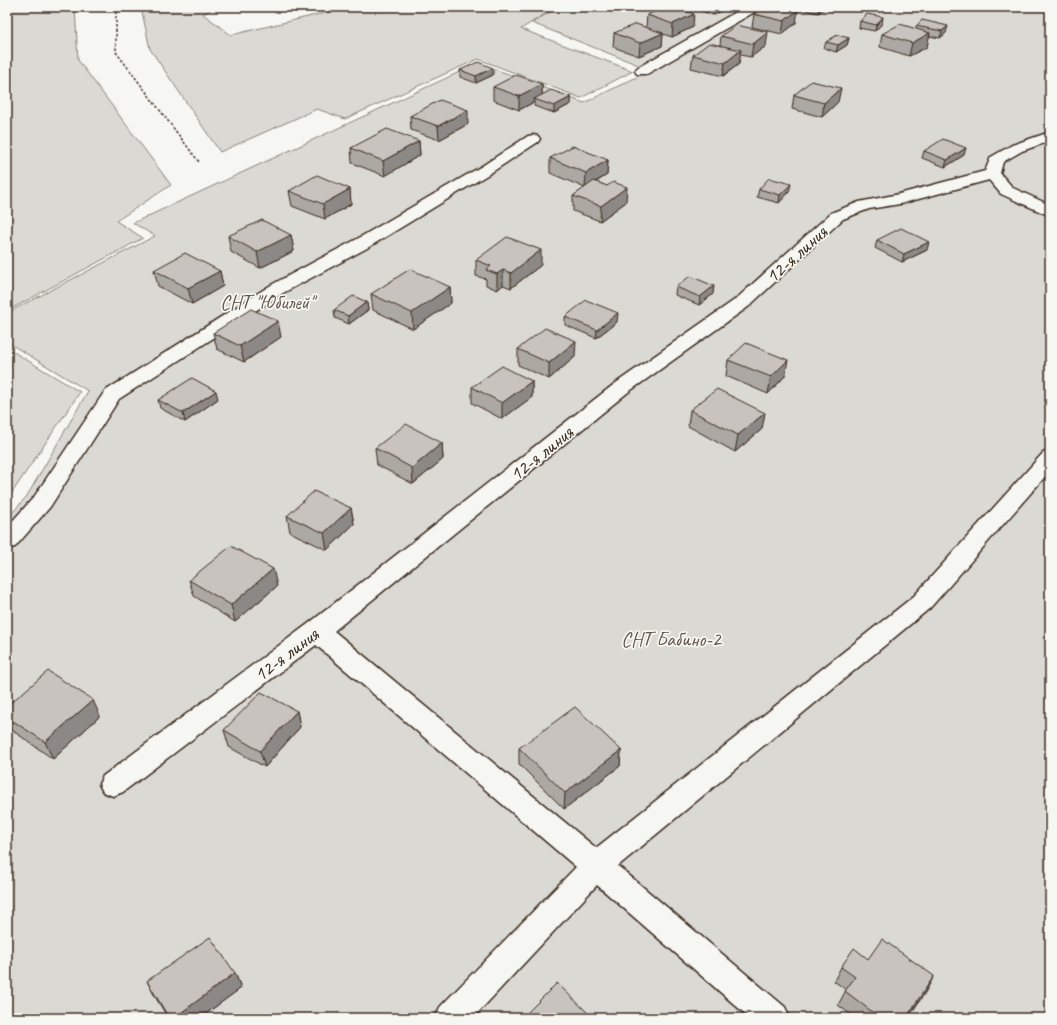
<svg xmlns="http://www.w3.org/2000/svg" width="1057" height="1025" font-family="Caveat,sans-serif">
<rect width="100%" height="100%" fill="#f6f6f2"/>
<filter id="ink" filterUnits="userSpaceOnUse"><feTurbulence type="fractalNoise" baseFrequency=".025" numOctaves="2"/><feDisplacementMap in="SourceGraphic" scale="8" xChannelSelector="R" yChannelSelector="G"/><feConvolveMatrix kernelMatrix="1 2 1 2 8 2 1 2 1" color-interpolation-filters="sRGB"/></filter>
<g filter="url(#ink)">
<path fill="#dad9d3" stroke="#8a8278" d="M7 7H75L78 60 171 185 116 221 143 238 7 311Z
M141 7H216L203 14 231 35 350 7H556L521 29 633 71 581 98 478 59 345 119 317 109 220 152 150 49Z
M558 7H1050V1018H7V519L27 496 88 391 7 342V313L155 236 133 223 479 63 584 103 651 70 532 23Z
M7 348 80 392 7 500Z"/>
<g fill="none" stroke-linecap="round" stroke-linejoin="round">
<g stroke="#3b2a1e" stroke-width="3">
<path id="minor" d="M745 7H760L758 10 647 74H637L635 71 637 68Z
M1050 132V141L1022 151 1003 162 1000 173 1013 188 1050 205V216L1001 194 989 180 900 204 869 209 843 219 748 307 627 393 334 631 596 848 914 596 1043 453 1050 451V471L930 608 618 866 785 1007 790 1018H750L597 885 473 1018H435L440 1007 576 867 316 645 123 792 113 796 103 792 99 784 103 776 308 624 613 385 736 299 831 213 859 202 899 194 985 171 991 157 1012 145Z
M533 135 538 136 540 139 538 142 492 172 369 247 283 293 119 399 50 507 15 547 7 549V527L34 497 105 391 271 285 357 239 482 166 528 136Z"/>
</g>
<path stroke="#3b2a1e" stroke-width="1.5" stroke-dasharray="2.5 2" stroke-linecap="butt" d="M116 7V52L199 162"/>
<use href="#minor" fill="#f6f6f2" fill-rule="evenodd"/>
</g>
<path fill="#aca8a3" stroke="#3b2a1e" d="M689 7H730L713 15Z
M792 7H826L818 13Z
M754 14 796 23 782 34 752 27Z
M647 15 693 27 672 37 663 34 662 46 639 56 613 47 614 33 646 27Z
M922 20 946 33 940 38 929 36 927 47 909 56 880 47 882 34 916 29V26Z
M860 21 882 24 875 31 859 28Z
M721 36 766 46 751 57 740 55 739 64 723 76 691 68 693 55 720 45Z
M849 38 847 45 836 52 824 48 826 42Z
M460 70 493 75 476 83 460 77Z
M542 84V95L571 97V104L554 113 534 106V102L519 110 493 100V87Z
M794 95 838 102 822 117 792 109Z
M410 116 468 124 439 140 411 130Z
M419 141 420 155 385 176 352 163 351 148Z
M924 151 964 155 945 167 922 158Z
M550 158 608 160 607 175 596 182 607 186 626 202 600 221 573 211V196L585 188 550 173Z
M350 189 351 204 325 219 292 206 289 191Z
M759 189 789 192 779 203 757 197Z
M291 235 294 251 260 268 231 252 228 236Z
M877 240 927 250 902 262 875 248Z
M476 260 541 265 511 288 503 285 497 290 486 285V279L476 276Z
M154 270 220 271 223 286 192 304 158 286Z
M450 287 451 303 413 329 373 310 371 294Z
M676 287 713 294 699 305 675 295Z
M367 302 368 310 349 324 335 318 334 310Z
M565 317 617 322 596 338 565 325Z
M213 333 281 337 244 362 217 349Z
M518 349 575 357 549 379 518 365Z
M728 360 785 376 768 394 726 376Z
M532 381V397L502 419 472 403V387Z
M218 399 185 422 160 408 158 400Z
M690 410 762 429 735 452 688 426Z
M442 443 443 459 413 484 377 465 375 448Z
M351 508 354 524 327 550 290 532 287 516Z
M189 580 277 586 235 622 194 596Z
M7 706 100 716 53 759 9 728 7 725Z
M297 711 300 727 265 767 229 747 224 730Z
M519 748 621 750 620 766 564 809 519 764Z
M868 959 926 991 908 1018H855L838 1005 846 990 834 981 841 967Z
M235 973 241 988 200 1018H168L154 995 147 981Z"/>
<path fill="#8c8885" stroke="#3b2a1e" d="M713 7H730L713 15Z
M819 7H826L818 13Z
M798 10 796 23 782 34 784 21Z
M694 14 693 27 672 37 673 24Z
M883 17 882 24 875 31 876 25Z
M948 26 946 33 940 38 942 31Z
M768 32 766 46 751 57 753 44Z
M663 33 662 46 639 56 640 43Z
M930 33 927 47 909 56 912 43Z
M849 38 847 45 836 52 838 45Z
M741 50 739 64 723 76 725 63Z
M493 68V75L476 83V76Z
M542 84V98L534 99V102L519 110V96Z
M841 88 838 102 822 117 824 103Z
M571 97V104L554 113V106Z
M468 110V124L439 140 438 126Z
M419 141 420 155 385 176 383 161Z
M966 148 964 155 945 167 947 160Z
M608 160 607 175 585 188 586 173Z
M791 184 789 192 779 203 780 195Z
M627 187 626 202 600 221 601 206Z
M350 189 351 204 325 219 323 204Z
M291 235 294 251 260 268 257 252Z
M929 242 927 250 902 262 904 254Z
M541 250V265L511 288V273Z
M503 270V285L497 290V274Z
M220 271 223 286 192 304 188 288Z
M714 286 713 294 699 305 700 297Z
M450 287 451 303 413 329 412 313Z
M367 302 368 310 349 324 348 316Z
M618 313 617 322 596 338 597 330Z
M278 321 281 337 244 362 240 346Z
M576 341 575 357 549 379V363Z
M788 360 785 376 768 394 771 377Z
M532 381V397L502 419V403Z
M216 391 218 399 185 422 183 413Z
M765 413 762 429 735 452 738 435Z
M442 443 443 459 413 484 412 468Z
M351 508 354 524 327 550 324 533Z
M273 569 277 586 235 622 231 605Z
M93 700 100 716 53 759 45 742Z
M297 711 300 727 265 767 260 751Z
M621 750 620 766 564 809 565 793Z
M235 973 241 988 200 1018H174Z
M934 976 926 991 908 1018H906Z"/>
<path fill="#c8c3be" stroke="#3b2a1e" d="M665 7H672L694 14 673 24 647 15Z
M762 7H786L798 10 784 21 754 14Z
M867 14 883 17 876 25 860 21Z
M922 20 948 26 942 31 916 26Z
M636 24 663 33 640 43 614 33Z
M900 24 930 33 912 43 882 34Z
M736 25 768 32 753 44 721 36Z
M837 35 849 38 838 45 826 42Z
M709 43 741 50 725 63 693 55Z
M478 62 493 68 476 76 460 70Z
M516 75 542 84 519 96 493 87Z
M811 81 841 88 824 103 794 95Z
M551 90 571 97 554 106 534 99Z
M440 100 468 110 438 126 410 116Z
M387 129 419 141 383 161 351 148Z
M943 139 966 148 947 160 924 151Z
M573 146 608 160 586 173 550 158Z
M317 175 350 189 323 204 289 191Z
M769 178 791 184 780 195 759 189Z
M594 181 607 186 613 182 627 187 601 206 573 196Z
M262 220 291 235 257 252 228 236Z
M901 228 929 242 904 254 877 240Z
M507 237 541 250 511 273 503 270 497 274 486 270 491 266 476 260Z
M185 253 220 271 188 288 154 270Z
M410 269 450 287 412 313 371 294Z
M690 276 714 286 700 297 676 287Z
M353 296 367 302 348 316 334 310Z
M586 300 618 313 597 330 565 317Z
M251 309 278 321 240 346 213 333Z
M545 328 576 341 549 363 518 349Z
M746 343 788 360 771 377 728 360Z
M502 366 532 381 502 403 472 387Z
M192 378 216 391 183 413 158 400Z
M717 389 765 413 738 435 690 410Z
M406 424 442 443 412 468 375 448Z
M314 491 351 508 324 533 287 516Z
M231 546 273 569 231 605 189 580Z
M48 671 93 700 45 742 7 717V706Z
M261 692 297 711 260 751 224 730Z
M575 707 621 750 565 793 519 748Z
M210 937 235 973 174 1018H169L147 981Z
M882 939 934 976 906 1018H880L845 991 855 977 841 967 854 948 868 959Z
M557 983 593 1018H522Z"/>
</g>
<g text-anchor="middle" stroke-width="3.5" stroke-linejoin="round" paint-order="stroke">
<g font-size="20" fill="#3b2a1e" stroke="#f6f6f2">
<text transform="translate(796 254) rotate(-42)" y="7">12-я линия</text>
<text transform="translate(541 453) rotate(-39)" y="7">12-я линия</text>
<text transform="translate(286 654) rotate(-37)" y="7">12-я линия</text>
</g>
<g font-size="20" fill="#63564b" stroke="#f6f6f2">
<text x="267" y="309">СНТ "Юбилей"</text>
<text x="671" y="646">СНТ Бабино-2</text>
</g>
</g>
<rect width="1057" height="1025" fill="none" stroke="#f6f6f2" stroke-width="24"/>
<rect x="12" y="12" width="1033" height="1001" fill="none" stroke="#3b2a1e" stroke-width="1.5" filter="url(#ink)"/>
</svg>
